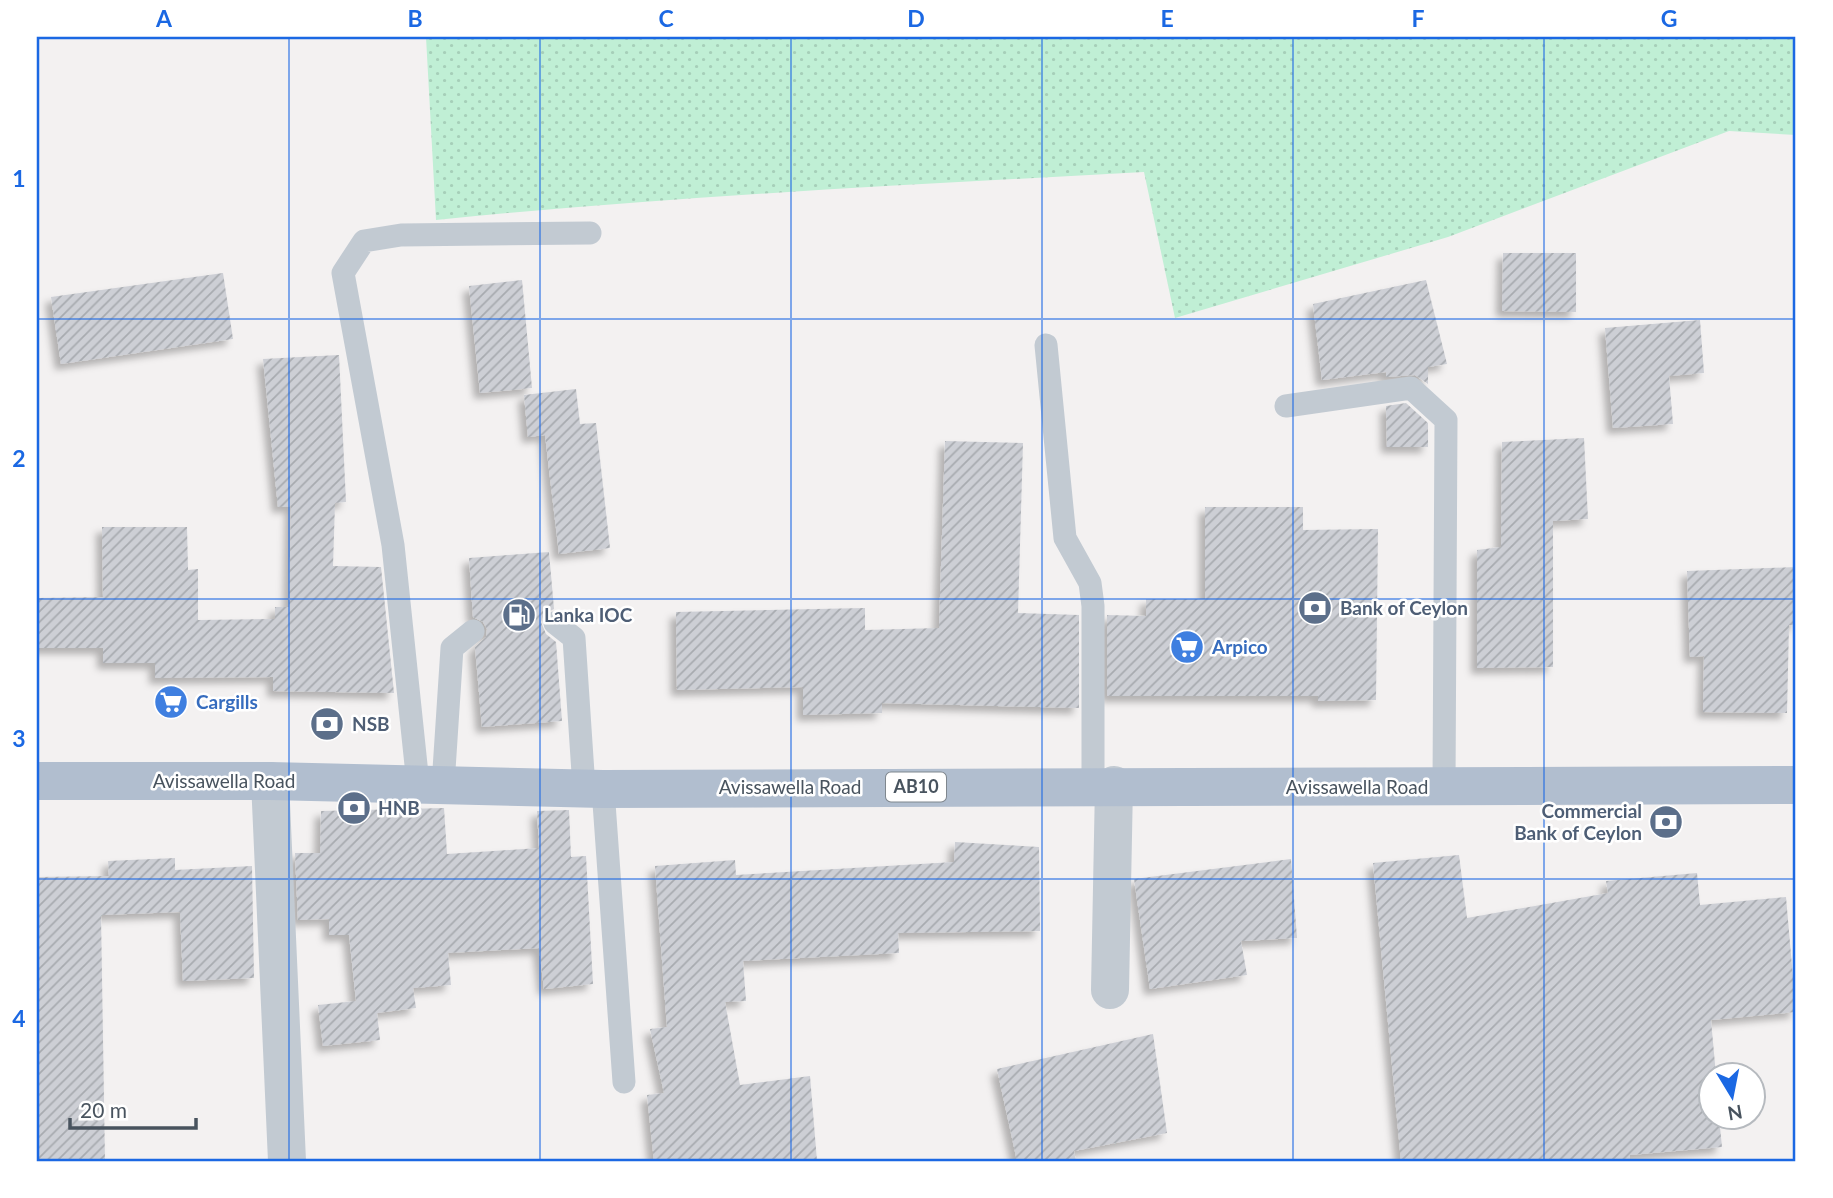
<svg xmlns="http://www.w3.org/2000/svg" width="1833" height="1198" font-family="Lato,sans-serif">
<defs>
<pattern id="grass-dots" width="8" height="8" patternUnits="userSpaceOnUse" patternTransform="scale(1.75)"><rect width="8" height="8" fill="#c0efd5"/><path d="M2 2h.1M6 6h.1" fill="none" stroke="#a6cfb9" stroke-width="1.8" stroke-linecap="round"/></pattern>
<pattern id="building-hatch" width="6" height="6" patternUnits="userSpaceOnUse" patternTransform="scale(1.75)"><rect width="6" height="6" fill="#cdcfd5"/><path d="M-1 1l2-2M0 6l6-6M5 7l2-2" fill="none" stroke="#a8abb0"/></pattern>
<filter id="shadow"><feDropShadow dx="-6" dy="6" stdDeviation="3.5" flood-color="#0004"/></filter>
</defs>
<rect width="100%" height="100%" fill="#f3f1f1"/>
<path fill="url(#grass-dots)" d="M426 37H1796V135L1729 131 1448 237 1175 318 1144 172C908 185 671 196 436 220Z"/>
<path fill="url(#building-hatch)" filter="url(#shadow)" d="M1503 253H1576V312L1502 311Z
M223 273 233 339 61 364 51 297Z
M522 280 532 388 480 393 469 286Z
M1426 280 1447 364 1428 367V384L1415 375 1386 377V372L1322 380 1313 304Z
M1700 320 1704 373 1669 376 1673 424 1613 428 1605 328Z
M339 355 346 502 335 503 333 566 381 567 394 693 273 691V677L155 678V663H103V648H37V598L103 597 102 527H187L188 570 198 569V620L275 619V607H289L291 506 278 507 263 359Z
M576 389 580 424 596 423 610 548 559 554 545 435 528 437 524 395Z
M1406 403 1428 423V447H1387L1386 406Z
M1584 438 1588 519 1553 521V667L1477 668V550L1501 547 1502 442Z
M945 441 1023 443 1018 613 1079 615V708L882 703V713L803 715V687L677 690 676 612 865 608V630L939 628Z
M1205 507H1303V530L1378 529 1376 700 1318 701V696H1107V615L1146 616V599H1205Z
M549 552 554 609 544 614 541 622 546 634 556 642 562 721 482 727 475 647 486 637 487 629 483 622 473 617 469 558Z
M1796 567V625H1789L1787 713 1703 712 1704 656 1690 657 1687 571Z
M444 808 447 854 539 848 537 811 569 810 571 857 586 856 593 984 544 989 539 948 448 953 451 985 413 988 416 1008 377 1013 380 1040 323 1046 318 1005 356 1001 349 935H329V919L298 920 295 853H320L321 811Z
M955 842 1039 847 1040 931 898 933 899 953 743 961 746 1001 725 1002 740 1085 810 1076 817 1161H654L647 1095 664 1093 650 1029 667 1027 655 866 735 860 736 875 954 862Z
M1459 855 1467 918 1608 893 1606 881 1697 873 1700 905 1786 897 1796 1012 1711 1020 1716 1075H1711V1117H1719L1722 1147 1630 1155V1161H1401L1373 863Z
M175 858V870L252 866 254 978 183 981 180 912 101 915 105 1161H37V877L109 876 108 861Z
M1291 859 1297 938 1241 941 1247 975 1150 989 1134 879Z
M1153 1034 1167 1133 1074 1151 1076 1161H1017L997 1069Z"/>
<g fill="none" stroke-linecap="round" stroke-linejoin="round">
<path stroke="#c2cad2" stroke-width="23" d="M1046 345 1065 538 1090 583 1093 606V786
M1286 406 1411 388 1446 420 1444 787
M555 623 574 638 584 788
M418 784 393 545 343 273 364 241 401 235 590 233
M443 785 452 648 473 631
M603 789 624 1082"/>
<path stroke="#c2cad2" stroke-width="38" d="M270 781 287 1161
M1110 990 1114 785"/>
<path stroke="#b1becf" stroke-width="38" d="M37 781H270L603 789 1796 785"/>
</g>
<path fill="none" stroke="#1b68e3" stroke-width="2" stroke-opacity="0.55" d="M289 37V1161M540 37V1161M791 37V1161M1042 37V1161M1293 37V1161M1544 37V1161M37 319H1796M37 599H1796M37 879H1796"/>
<defs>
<g id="bank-disc" transform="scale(1.75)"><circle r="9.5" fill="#5c6f8a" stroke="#fff"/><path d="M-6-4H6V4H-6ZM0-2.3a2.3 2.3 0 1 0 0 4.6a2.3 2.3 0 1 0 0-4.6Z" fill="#fff"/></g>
<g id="fuel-disc" transform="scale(1.75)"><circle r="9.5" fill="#5c6f8a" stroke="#fff"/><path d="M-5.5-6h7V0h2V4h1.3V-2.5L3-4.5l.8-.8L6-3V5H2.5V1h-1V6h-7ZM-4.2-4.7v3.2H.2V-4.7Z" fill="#fff"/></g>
<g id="supermarket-disc" transform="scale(1.75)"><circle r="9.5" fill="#3f7fe0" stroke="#fff"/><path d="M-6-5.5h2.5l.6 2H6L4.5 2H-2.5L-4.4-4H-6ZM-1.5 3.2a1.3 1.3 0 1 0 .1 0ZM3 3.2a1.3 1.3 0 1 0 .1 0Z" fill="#fff"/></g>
</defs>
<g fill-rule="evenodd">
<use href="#bank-disc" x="1315" y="608"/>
<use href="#fuel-disc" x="519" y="615"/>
<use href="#supermarket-disc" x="1187" y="647"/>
<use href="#supermarket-disc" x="171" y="702"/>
<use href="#bank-disc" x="327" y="724"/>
<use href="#bank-disc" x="354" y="808"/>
<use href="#bank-disc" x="1666" y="822"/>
</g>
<g text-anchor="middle" stroke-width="5" stroke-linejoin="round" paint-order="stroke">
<rect fill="#fff" stroke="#7f878e" stroke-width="2" x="886" y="772.5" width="60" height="29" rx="5"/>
<g font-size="18" font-weight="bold" fill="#48535e">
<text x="916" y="793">AB10</text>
</g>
<g font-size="19" font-weight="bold" fill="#4e5e75" stroke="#fff" text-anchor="start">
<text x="1340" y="615">Bank of Ceylon</text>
<text x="544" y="622">Lanka IOC</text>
<text x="352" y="731">NSB</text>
<text x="378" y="815">HNB</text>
<text x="1642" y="818" text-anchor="end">Commercial<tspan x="1642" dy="22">Bank of Ceylon</tspan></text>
</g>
<g font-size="19" font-weight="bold" fill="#366cbe" stroke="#fff" text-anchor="start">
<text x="1212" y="654">Arpico</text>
<text x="196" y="709">Cargills</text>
</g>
<g font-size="19" fill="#48535e" stroke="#fff">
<text x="224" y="788">Avissawella Road</text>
<text x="790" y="794">Avissawella Road</text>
<text x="1357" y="794">Avissawella Road</text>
</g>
</g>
<rect width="1833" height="1198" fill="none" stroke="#ffffff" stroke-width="77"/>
<g transform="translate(1732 1096) rotate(170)"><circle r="33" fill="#ffffff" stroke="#b6babf" stroke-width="2"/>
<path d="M0-5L12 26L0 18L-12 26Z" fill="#1b68e3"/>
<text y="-10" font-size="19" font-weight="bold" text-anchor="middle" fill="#48535e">N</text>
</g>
<path d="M70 1118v10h126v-10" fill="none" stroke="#48535e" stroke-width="3.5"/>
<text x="80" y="1118" font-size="21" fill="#48535e" stroke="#ffffff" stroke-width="5" paint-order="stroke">20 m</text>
<rect x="38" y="38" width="1756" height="1122" fill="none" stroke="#1b68e3" stroke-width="2.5"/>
<g font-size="23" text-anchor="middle" font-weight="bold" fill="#1b68e3">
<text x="164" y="27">A</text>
<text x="415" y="27">B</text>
<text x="666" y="27">C</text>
<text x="916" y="27">D</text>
<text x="1167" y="27">E</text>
<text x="1418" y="27">F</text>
<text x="1669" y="27">G</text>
<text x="19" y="187">1</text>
<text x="19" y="467">2</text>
<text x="19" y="747">3</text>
<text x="19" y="1027">4</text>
</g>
</svg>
